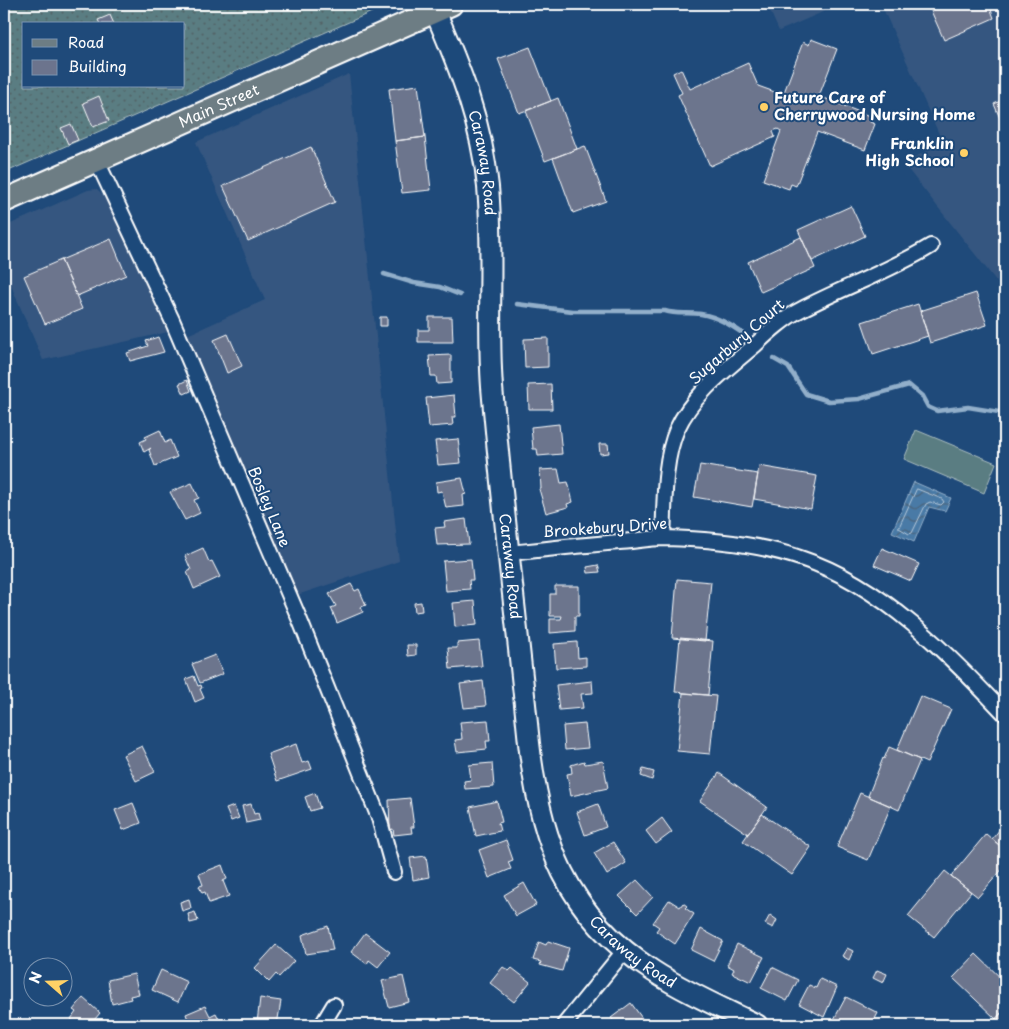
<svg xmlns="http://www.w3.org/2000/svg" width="1009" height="1029" font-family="'Playpen Sans',sans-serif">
<defs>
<pattern id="grass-dots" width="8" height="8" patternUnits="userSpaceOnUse" patternTransform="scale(1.25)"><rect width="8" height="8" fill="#5a7d82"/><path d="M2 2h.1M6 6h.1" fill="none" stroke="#536467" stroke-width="1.8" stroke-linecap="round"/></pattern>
<pattern id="water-waves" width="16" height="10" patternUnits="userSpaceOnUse" patternTransform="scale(1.25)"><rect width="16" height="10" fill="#4a7aa6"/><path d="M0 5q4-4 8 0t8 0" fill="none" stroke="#4b6379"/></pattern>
</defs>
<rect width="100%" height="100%" fill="#1f4a7a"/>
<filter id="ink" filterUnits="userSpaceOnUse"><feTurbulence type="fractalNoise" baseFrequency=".02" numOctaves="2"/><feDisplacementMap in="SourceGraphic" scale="10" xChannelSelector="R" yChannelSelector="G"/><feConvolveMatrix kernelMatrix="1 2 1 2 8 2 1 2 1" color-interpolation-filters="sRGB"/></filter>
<g filter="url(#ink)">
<path fill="#365780" d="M767 4H841L779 31Z
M881 4H1005V292L903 163 943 143Z
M349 74 399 561 294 596 183 337 265 300 196 142Z
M97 189 109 201 168 332 43 360 4 269V227L88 190Z"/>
<path fill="url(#grass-dots)" stroke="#acbec0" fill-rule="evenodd" d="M4 4H390L4 173ZM24 24H184V86H24Z"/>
<path fill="#5a7d82" stroke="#acbec0" d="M916 430 996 463 984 493 904 459Z"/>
<path fill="url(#water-waves)" stroke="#92afca" d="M914 482 951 498 945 511 929 507 914 542 892 532Z"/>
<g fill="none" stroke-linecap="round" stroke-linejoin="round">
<path stroke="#b7cadb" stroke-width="1" d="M917 489 942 499 944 502 941 505 930 502 926 504 912 533 909 534 899 528Z"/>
<path stroke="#92afca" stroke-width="4.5" d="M384 274 414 283 440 287 460 295
M517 304 572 311H665C677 315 688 312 701 314 718 317 731 325 745 335
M774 359 788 367 806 394 829 401 859 399 909 385 922 396 928 407 937 411 968 407 1005 413"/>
</g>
<path fill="#6c748d" stroke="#fff" d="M928 4H1005L991 10 994 18 944 40Z
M110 15 114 24H100L98 20Z
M811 39 837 49 819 96 872 117 870 122 875 124 865 150 817 132 796 186 791 184 789 189 763 180 781 131 778 129 773 131 775 137 710 166 678 95 682 93 673 73 681 69 690 89 748 63 758 86 783 95 803 42 809 45Z
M530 47 551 101 519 113 498 59Z
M418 85 425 137 395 141 389 89Z
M99 96 109 121 93 127 83 103Z
M558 98 577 149 545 161 526 111Z
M1005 99V130L994 104Z
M71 124 78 140 68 144 61 128Z
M425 137 431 190 402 193 395 141Z
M585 146 606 201 573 213 553 158Z
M311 147 335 202 248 241 223 186Z
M851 206 865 236 812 261 798 230Z
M801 237 815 268 761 292 748 262Z
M111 239 126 275 77 296 61 260Z
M61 260 82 309 45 324 24 276Z
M976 293 987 325 930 343 920 311Z
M918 304 928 336 873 354 862 322Z
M380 317H387V326H380Z
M429 317H452L453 342H418V330H429Z
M228 334 242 366 227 373 214 340Z
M158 337 164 352 130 361 127 353 148 346 146 341Z
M548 338V367L525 368 524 339Z
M451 355V383L437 384 436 376H431L429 356Z
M187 380 191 391 184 394 179 384Z
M551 384 552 409H529L528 385Z
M454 395 456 417H452L453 425 429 427 426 398Z
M559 424 562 454 538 456 537 449H533L531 427Z
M160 430 165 443 170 440 177 457 155 466 149 450 151 448 144 452 140 442 146 439 145 437Z
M458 439 461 463 438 465 435 441Z
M599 444H608L609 453 600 454Z
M700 465 758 474 752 507 694 497Z
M759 466 817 476 811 509 754 499Z
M558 469 561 483 568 482 573 502 567 504 568 507 546 513 539 489H541L540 470Z
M462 478 466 494 463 495 464 506 446 508 442 491 437 492 436 482Z
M192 483 199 498 194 500 200 513 185 520 170 492Z
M466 519 469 544 437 545 435 528 445 527 444 522Z
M203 548 209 562 212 561 220 577 194 589 187 572 191 570 185 556Z
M882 548 919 564 911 581 874 565Z
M471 559 473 580H469L470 589 446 591 443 561Z
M598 565 600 572 588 573 587 567Z
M677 579 711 582 705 641 672 638Z
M351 584 355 591 359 589 366 605 361 607 363 612 337 623 331 608 336 606 329 594Z
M555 586H579V616H575V631L550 633V619H561L562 616H550V594H555Z
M475 601 477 625 455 627 453 603Z
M421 602 422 611 415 612 414 603Z
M680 638 713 641 708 695 675 692Z
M479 641 482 666 450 669 448 648H457V643Z
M577 642 578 658 586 657V666L556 668 554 644Z
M407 645H416V655L408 656Z
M215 655 223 674 200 683 192 664Z
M194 676 198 686 201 685 202 688 200 689 204 698 195 702 186 679Z
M483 681 486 706 464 708 460 684Z
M592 681 593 693 581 694 583 708 559 710 556 685Z
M683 693 716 696 710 754 677 751Z
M920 696 951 709 927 763 897 750Z
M488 720 490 741H486L487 749 457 752 455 740 462 739 460 722Z
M585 724 588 748 565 750 563 726Z
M296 744 302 763 309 761 312 769 277 781 268 754Z
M142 746 155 772 136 781 123 755Z
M889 747 920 760 899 810 868 796 883 758 884 759Z
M584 761 585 764 603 761 608 788 571 796 567 774 572 773 571 765Z
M492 763 494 787 465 789 464 781 471 780 469 765Z
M643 769 654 772 652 780 641 776Z
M719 773 767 807 748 834 700 801Z
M315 793 320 808 310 811 305 797Z
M860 793 891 806 868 860 837 847Z
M410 798 414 827H411L412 833 394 835 393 829 390 830 389 800Z
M497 801 502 822 498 823 500 831 476 836 470 807Z
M133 803 141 823 123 830 115 810Z
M251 804 254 814 258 813 260 820 246 823 242 806Z
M598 804 606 827 585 835 577 812Z
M234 806 239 818 231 821 226 809Z
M762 814 811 847 792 875 743 841Z
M662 818 672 832 656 844 646 831Z
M1005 823V850L992 839Z
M986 834 1005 850V866L978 897 951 876Z
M506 840 513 860 508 862 511 869 489 878 479 850Z
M613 842 626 863 607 875 594 853Z
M426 856 429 877 413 880 410 858Z
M222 865 227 879 223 881 229 896 209 903 205 892 202 893 199 886 203 885 199 874Z
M945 871 971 892 934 937 908 916Z
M637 880 653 897 637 914 619 896Z
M524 883 536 905 516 916 504 895Z
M189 899 191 908 182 911 180 902Z
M669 900 680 907 683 903 687 906 685 908 694 914 675 944 656 931 659 927 653 923Z
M195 912 198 921 190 923 188 914Z
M770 915 777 920 773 928 765 924Z
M328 926 333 950 306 954 302 935Z
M701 929 723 941 713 961 691 950Z
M365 933 390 952 378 967 369 960 367 964 351 952Z
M548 941 569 948 562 971 540 965 541 962 533 960 539 942 546 945Z
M737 944 764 957 751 982 732 973 734 969 727 965Z
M276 945 294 961 279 977 276 974 269 982 255 968Z
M847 948 853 951 849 960 842 956Z
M976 954 1005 982V1009L996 1019 953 978Z
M503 967 509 971 512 968 530 982 514 1002 490 983Z
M772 967 798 980 787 1001 761 988Z
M161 970 187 982 178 1002 152 990Z
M877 970 887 974 883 983 873 978Z
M134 974 139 994 130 996 131 999 112 1004 108 980Z
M403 976 409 1002 389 1007 382 981Z
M820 979 837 987 824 1017 799 1004 809 985 816 988Z
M846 997 878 1013 872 1025H837L832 1023Z
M83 998 100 1013 90 1025H78L71 1019 76 1012 73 1010Z
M260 998 281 1001 277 1025 257 1023Z
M631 1003 644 1021 646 1025H617L611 1018Z
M205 1006 210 1016 216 1013 222 1025H190L186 1014Z
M1005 1009V1025H990Z"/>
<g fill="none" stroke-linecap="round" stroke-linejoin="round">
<g stroke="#fff" stroke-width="18">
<path id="street" d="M97 161 172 320 299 618 379 818 394 872
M663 538C665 503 663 462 677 429 693 394 725 371 754 346 768 333 784 318 802 309 844 287 890 271 931 246
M510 553C547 549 583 545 619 542 634 541 650 538 665 538 709 539 760 544 803 559 882 585 949 655 1005 714
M322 1025 334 1005
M564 1025 625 950"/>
</g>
<g stroke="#fff" stroke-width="24">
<g id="secondary">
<path id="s1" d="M435 11C460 68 482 124 488 187 494 253 487 320 492 387 502 505 517 624 529 743 540 840 566 915 653 971 685 992 722 1008 757 1025"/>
</g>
</g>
<g stroke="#fff" stroke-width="26">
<g id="primary">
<path id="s2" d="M4 201 451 4"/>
</g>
</g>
<use href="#street" stroke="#1f4a7a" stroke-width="14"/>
<use href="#secondary" stroke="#1f4a7a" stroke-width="20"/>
<use href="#primary" stroke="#6d7d84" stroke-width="22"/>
</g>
</g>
<g fill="#ffd166" stroke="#1f4a7a" stroke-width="2">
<circle cx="764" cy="107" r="5"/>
<circle cx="964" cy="153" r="5"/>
</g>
<g text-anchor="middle" stroke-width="4" stroke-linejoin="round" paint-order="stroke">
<g font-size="15" font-weight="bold" fill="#fff" stroke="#1f4a7a" text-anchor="start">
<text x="774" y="103">Future Care of<tspan x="774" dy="17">Cherrywood Nursing Home</tspan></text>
<text x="954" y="149" text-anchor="end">Franklin<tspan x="954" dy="17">High School</tspan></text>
</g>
<g font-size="15" fill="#fff" stroke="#1f4a7a">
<text dy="5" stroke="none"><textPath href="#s2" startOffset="235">Main Street</textPath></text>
<text dy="5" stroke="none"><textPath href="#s1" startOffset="160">Caraway Road</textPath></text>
<text transform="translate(737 342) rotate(-41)" y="5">Sugarbury Court</text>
<text transform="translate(269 507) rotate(67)" y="5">Bosley Lane</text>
<text transform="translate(605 528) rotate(-4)" y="5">Brookebury Drive</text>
<text dy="5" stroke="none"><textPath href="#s1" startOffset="565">Caraway Road</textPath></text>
<text dy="5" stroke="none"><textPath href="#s1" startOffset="985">Caraway Road</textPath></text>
</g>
</g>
<rect width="1009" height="1029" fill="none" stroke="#1f4a7a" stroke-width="20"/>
<rect x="10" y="10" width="989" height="1009" fill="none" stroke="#fff" stroke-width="2" filter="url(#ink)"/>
<rect x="22" y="22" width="162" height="65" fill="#1f4a7a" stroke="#7992af"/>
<rect x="32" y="39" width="25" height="8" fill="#6d7d84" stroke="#7992af"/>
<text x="68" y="48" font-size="15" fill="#ffffff">Road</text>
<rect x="32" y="60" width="25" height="15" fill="#6c748d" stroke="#7992af"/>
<text x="68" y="72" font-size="15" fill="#ffffff">Building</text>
<g transform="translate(48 982) rotate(290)"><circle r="24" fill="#1f4a7a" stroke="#7992af"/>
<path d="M0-4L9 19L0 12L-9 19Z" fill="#ffd166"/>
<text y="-8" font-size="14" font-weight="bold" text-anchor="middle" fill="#ffffff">N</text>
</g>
</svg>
